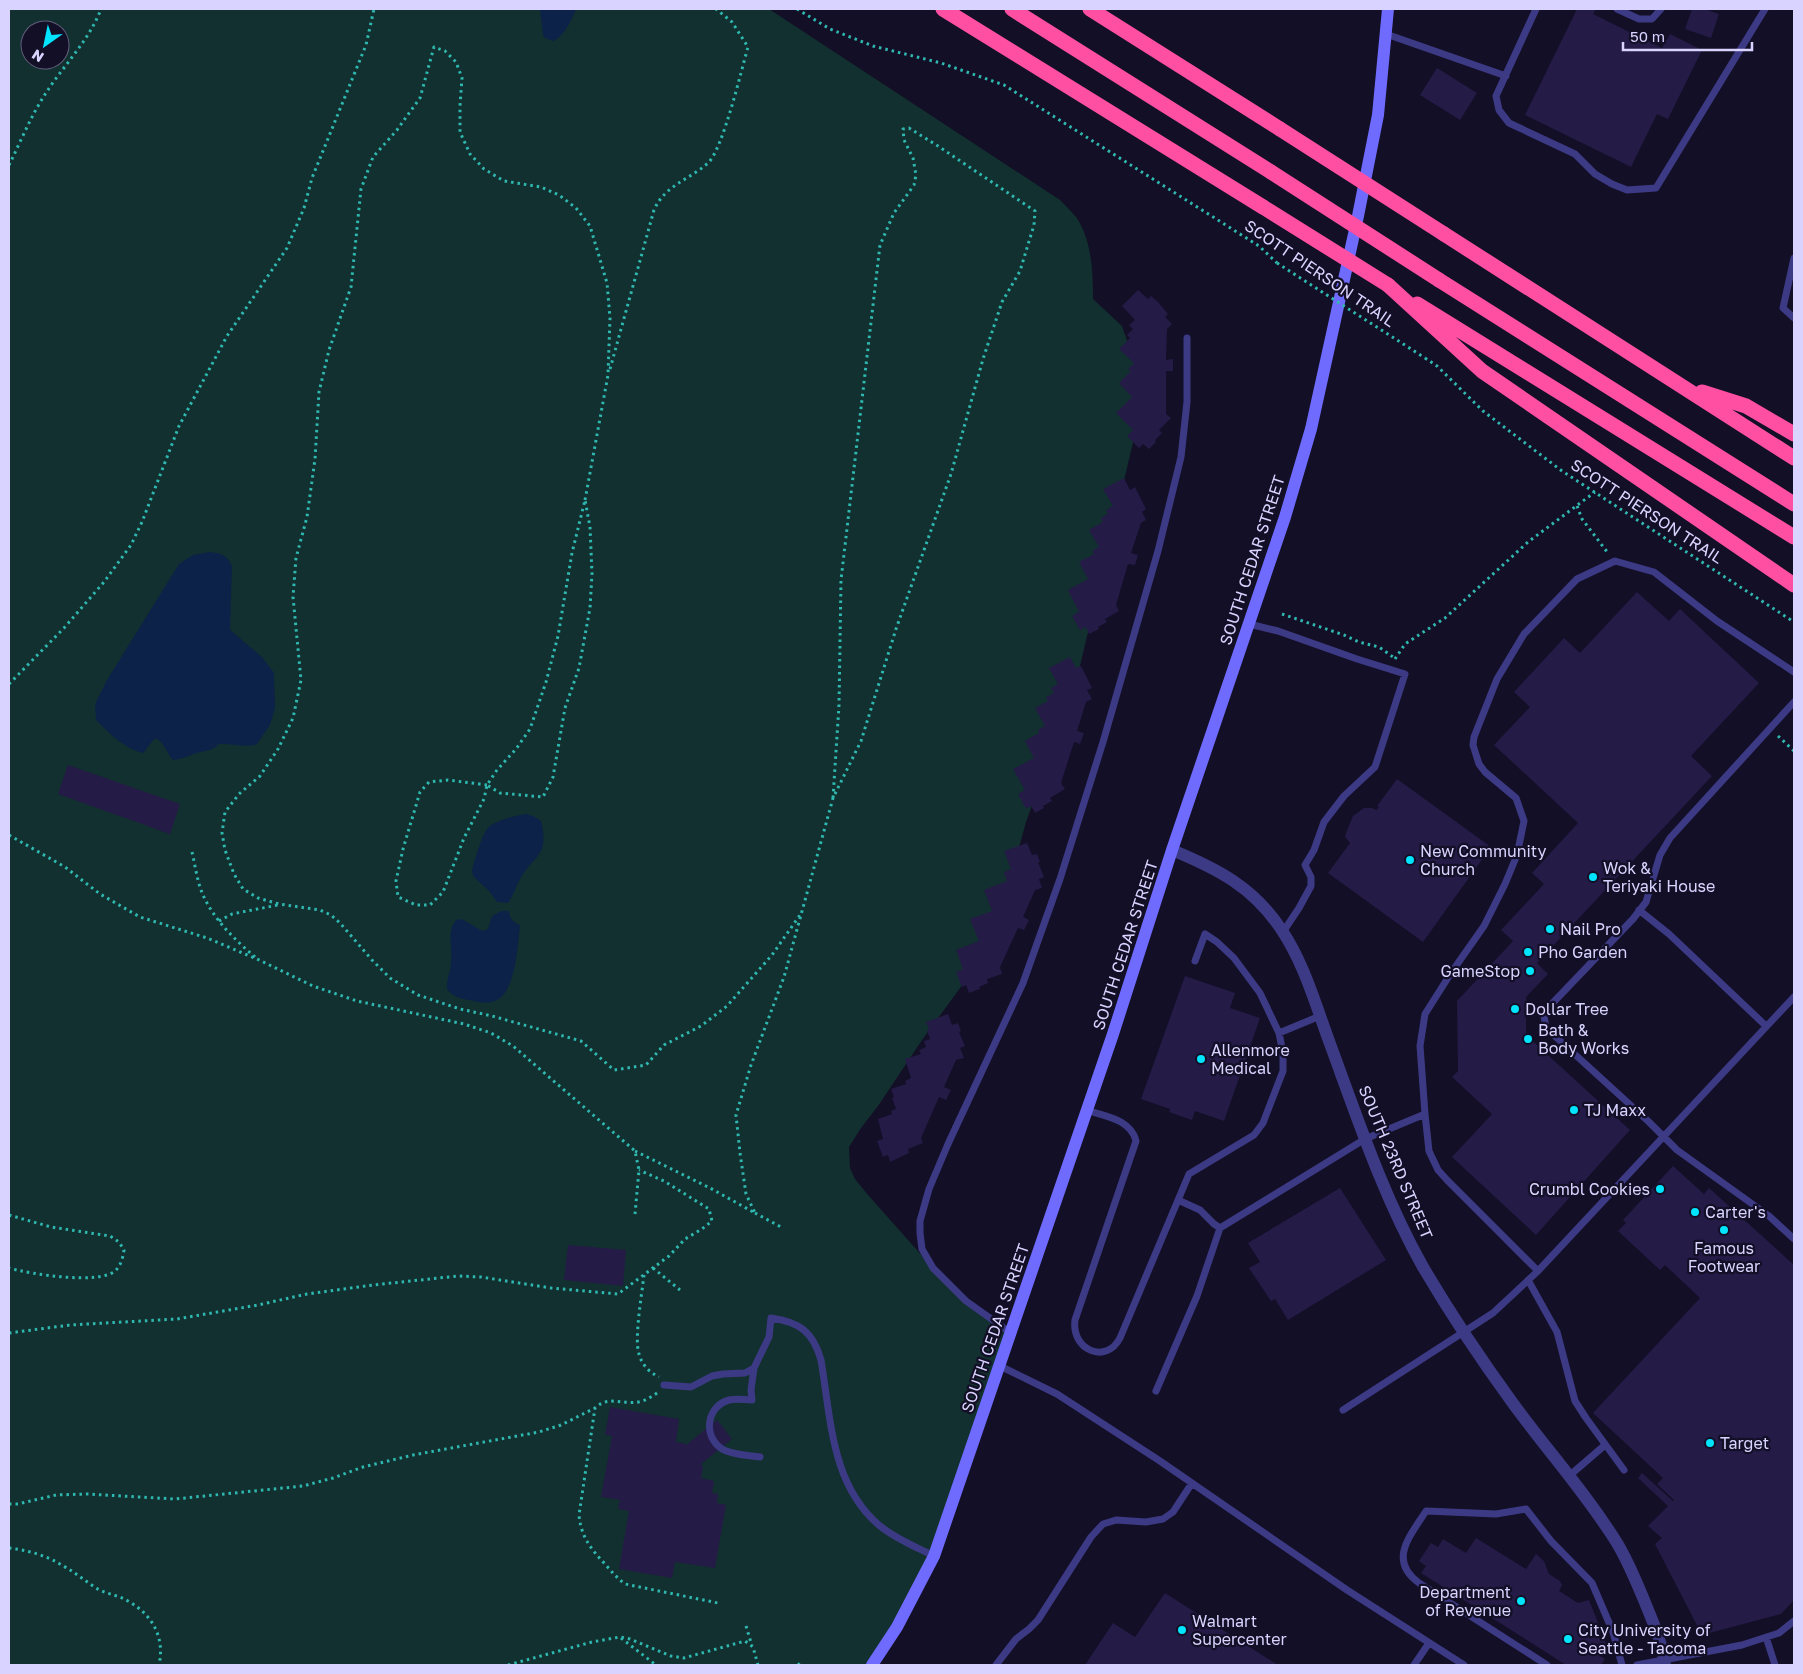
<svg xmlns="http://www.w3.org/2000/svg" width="1803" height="1674" font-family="'Golos Text',sans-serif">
<rect width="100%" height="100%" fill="#130f26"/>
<path fill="#12302f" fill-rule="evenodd" d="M9 9H769L1060 200C1065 205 1071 211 1076 217 1092 240 1093 272 1093 299L1122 326 1145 392 1075 687 1026 822 993 943 922 1040 878 1106 861 1128 849 1147 850 1168 855 1179 868 1195 933 1268 966 1301 1011 1333 934 1556 872 1665H9ZM30 30H60V60H30Z"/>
<path fill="#0c2248" d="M540 9H576C572 19 564 37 553 41L545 38 543 35Z
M209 552C221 553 227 555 232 566L230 630 262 657 274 673 275 708 270 725 256 745C240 747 234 744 219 744 212 751 207 750 197 753 188 756 183 759 173 760 165 751 166 744 155 738L143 753C123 748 110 734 96 720L95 704 107 680 179 564 193 555Z
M527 814 535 817 541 821C550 858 533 854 519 881 515 889 513 896 508 903L497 902 489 891 473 876 472 870C475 860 482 832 490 826 498 820 517 815 527 814Z
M501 911H509C509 918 514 923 520 925 518 944 516 990 497 1000 489 1004 482 1003 474 1001 463 999 454 998 447 989 446 980 451 971 451 962 453 948 446 933 456 920L462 919 482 931 488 929 492 916Z"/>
<path fill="#241b47" d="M1577 9H1592L1595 10 1593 14 1662 48 1670 34 1702 50 1668 119 1657 114 1631 167 1525 115Z
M1692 9H1704L1719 14 1711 38 1685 29Z
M1437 68 1477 93 1460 120 1420 95Z
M1138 290 1148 299 1151 296 1158 302 1168 314 1165 317 1172 324 1167 329 1166 360 1173 359V371H1166V414L1171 418 1159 430 1162 433 1155 440 1156 442 1149 449 1143 444 1139 448 1127 436 1133 430 1116 413 1132 397 1119 383 1131 371 1128 369 1134 363 1119 349 1130 338 1127 335 1133 329 1129 325 1135 320 1122 306Z
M1124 478 1130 490 1135 487 1146 509 1142 512 1146 520 1141 523 1131 553 1138 555 1135 565 1128 564 1116 605 1119 611 1105 619 1107 622 1098 627 1099 629 1089 634 1086 627 1080 630 1072 616 1079 612 1068 590 1088 579 1079 562 1094 554 1092 551 1099 547 1089 530 1103 522 1101 518 1108 514 1106 510 1113 506 1103 489Z
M1637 592 1669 621 1680 609 1759 683 1691 756 1712 776 1537 963 1548 974 1526 997V1035L1630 1130 1536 1235 1452 1157 1492 1114 1452 1077 1458 1071 1457 1001 1513 941 1501 930 1544 884 1532 873 1578 823 1494 745 1530 707 1514 692 1564 638 1580 653Z
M1070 657 1076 668 1081 666 1092 688 1087 690 1092 699 1086 702 1077 731 1084 733 1080 744 1074 742 1061 783 1065 789 1050 798 1052 801 1043 806 1044 808 1035 813 1031 806 1026 809 1018 794 1025 790 1013 769 1034 758 1025 741 1039 733 1038 730 1045 726 1035 708 1048 701 1046 697 1054 693 1051 688 1058 684 1049 668Z
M68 765 180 804 170 834 58 794Z
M1397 779 1491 847 1423 942 1328 873 1350 843 1345 837 1346 833 1353 816 1364 808H1372L1376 810 1379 807 1377 806Z
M1027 843 1032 855 1037 854 1040 862H1038L1044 877 1039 879 1042 888 1035 890 1023 917 1029 920 1024 930 1018 928 1000 967 1002 974 987 979 988 983 979 987 980 989 969 993 966 985 962 987 956 972 963 969 956 950 979 941 970 919 992 911 984 890 1007 881 1004 872 1011 869 1004 851Z
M1185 976 1235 993 1230 1008 1260 1018 1224 1121 1195 1111 1192 1120 1169 1112 1170 1109 1141 1099Z
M948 1014 952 1025 958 1023 961 1031 959 1032 965 1046 960 1048 964 1058 956 1060 944 1087 951 1090 946 1100 939 1097 921 1138 923 1143 908 1149 909 1153 890 1162 888 1155 883 1157 877 1141 883 1139 878 1119 892 1114 891 1111 896 1109 892 1098 894 1097 891 1089 906 1084 905 1081 911 1078 905 1059 921 1054 919 1050 926 1047 924 1041 930 1039 927 1030 929 1029 926 1022Z
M1673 1166 1704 1194 1709 1188 1794 1265V1600L1781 1614 1702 1635 1655 1544 1662 1538 1648 1526 1668 1506 1638 1478 1642 1473 1673 1501 1674 1500 1657 1484 1663 1478 1593 1413 1700 1298 1665 1265 1660 1270 1618 1231 1626 1223 1623 1220Z
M1340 1188 1386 1260 1288 1320 1275 1299 1271 1301 1249 1268 1260 1262 1248 1243Z
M568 1245 626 1250 623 1286 564 1280Z
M610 1407 679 1419 676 1442 684 1443 686 1445 717 1420 732 1439 701 1464 703 1467 701 1478 714 1481 712 1493 718 1494 717 1503 726 1505 715 1568 675 1562 672 1578 619 1569 629 1511 618 1509 620 1500 601 1497 612 1436 605 1435Z
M1476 1538 1526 1569 1536 1554 1544 1561 1549 1574 1560 1581 1562 1585 1559 1591 1578 1603 1589 1600 1606 1643 1599 1655 1605 1659 1601 1665H1566L1421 1573 1426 1566 1419 1561 1431 1543 1438 1547 1443 1539 1466 1553Z
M1165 1593 1278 1665H1085L1113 1623 1135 1637Z"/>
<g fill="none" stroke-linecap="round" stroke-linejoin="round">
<path stroke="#2fb8b0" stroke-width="3" stroke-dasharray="2.5 4" stroke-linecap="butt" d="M797 9 830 29 873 46 941 63 1004 85 1259 246 1277 263
M9 165C20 143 30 118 44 96 62 67 89 41 101 9
M1425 358 1437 366 1483 411 1562 471 1794 622
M610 369 654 210C665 185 689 180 708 163 723 149 741 71 748 47L732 22 716 9
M585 500 608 375 610 318 607 283 590 226 576 208 559 195 541 187 504 181 484 169 470 154 460 132V106L462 78 456 62 445 51 434 47 420 98 397 130 373 157 361 189 351 287 329 350 319 392 315 459 307 517 296 558 293 597 301 680 293 718 278 749 260 776 239 794 225 812 222 833 225 850 234 874 243 889 258 898 279 904 320 910 331 915 340 923 372 960 390 978 418 995 460 1009 492 1016 581 1041 614 1070 646 1065 664 1045 701 1026 727 1006 772 955 800 915
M1577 506 1582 519 1608 553
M1282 614 1344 635 1359 642 1379 647 1393 657
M1395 659 1405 644 1445 618 1528 542 1595 492
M9 684 64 628 104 582 131 545 142 522 179 426 227 336 287 248 304 208 312 178 366 45 374 9
M1778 736 1794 751
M487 785 448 780 429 782 420 792 403 849 396 881 398 897 416 905H430L443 892 464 838 484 799 487 785 497 770 516 749 530 729 546 682 558 636 572 553 585 500 590 527 592 574 590 608 579 668 565 708 553 777 543 797 500 793 487 785
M9 835 65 867 100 894 140 917 207 938 257 959 313 986 357 1001 464 1024 491 1033 513 1046 635 1151 639 1170 635 1214
M192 852C195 865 197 879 201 890 211 917 234 939 255 957
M219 921 232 914 278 905
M635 1151 710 1188 755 1213 746 1194 740 1153 736 1115 751 1065 784 977 833 798 861 741 896 629 951 474 983 359 1002 302 1020 271 1034 225 1035 211 938 146 909 128 903 129 904 140 913 158 916 175 914 185 894 213 880 245 841 580 839 705 833 798
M755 1213 781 1227
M9 1215 51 1227 110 1236 119 1242 124 1250C123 1257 121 1266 115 1271 98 1285 30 1274 9 1268
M653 1268 680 1290
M644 1275C642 1293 634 1339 639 1354 642 1365 649 1372 659 1377
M9 1333 70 1325 177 1319 258 1305 307 1294 373 1285 458 1276 481 1277 551 1288 618 1294 669 1256 685 1239 702 1229 712 1221 709 1209 664 1181 639 1170
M657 1393C651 1397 645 1401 638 1402 623 1405 609 1395 595 1408L579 1515C581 1537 591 1549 605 1564 611 1571 617 1578 625 1584L718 1603
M9 1504H18L56 1495 87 1494 175 1499 303 1486 333 1478 363 1467 413 1455 539 1432 561 1425 595 1408
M9 1548C26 1550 45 1555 60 1564 73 1571 84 1580 96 1588 106 1594 118 1595 128 1601 153 1615 165 1638 159 1665
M746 1626 752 1646
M621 1638 656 1665
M508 1665 592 1642 620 1637 630 1639 671 1656 684 1658 745 1641 753 1647 758 1665
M798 1665 800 1663"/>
<path stroke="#3d3a85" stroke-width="7" d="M1536 9 1496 96 1499 110 1509 123 1575 154 1595 174 1612 184 1627 190 1656 188 1765 9
M1617 9 1639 19H1652L1661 9
M1386 34 1506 76
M1794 258 1783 308 1794 318
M1249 624 1278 631 1357 659 1405 674 1375 767 1344 796 1324 822 1314 850 1305 865 1311 877V886L1299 908 1283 932
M1794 702 1670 838 1660 855 1646 902 1633 919 1546 1010 1544 1016 1546 1028 1649 1122 1677 1150 1769 1216 1794 1239
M1639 910 1669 934 1766 1026
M1279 1033 1320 1016
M1086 1110C1104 1116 1131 1119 1136 1141L1075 1320C1071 1350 1106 1365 1120 1338L1189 1174 1254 1135 1263 1123 1283 1071V1053L1279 1033 1260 993 1234 958 1217 942 1205 934 1195 961
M1178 1200 1200 1210 1214 1224 1220 1228
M1538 1271 1447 1180 1438 1170 1429 1151 1425 1114 1420 1046 1425 1014 1451 973 1484 926 1505 884 1517 855 1524 821 1516 798 1485 772 1479 764 1473 745 1474 737 1497 679 1524 634 1577 579 1615 561 1654 572 1717 621 1794 672
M1528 1280 1557 1332 1575 1401 1586 1418 1624 1470
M1011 1333 966 1301 933 1268 922 1249 920 1233V1221L929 1189 948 1144 1023 983 1060 879 1103 742 1158 551 1181 457 1187 402V338
M1000 1366 1057 1394 1160 1461 1347 1590 1464 1665
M664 1385 691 1387 712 1376 723 1374 745 1373 754 1368
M1156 1391 1197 1296 1220 1228 1365 1139 1425 1114
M1343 1410 1493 1313 1538 1271 1794 997
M760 1457C747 1455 732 1455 722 1449 702 1436 707 1406 729 1400 737 1398 745 1400 752 1400L751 1390 754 1368 769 1337 771 1318C800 1322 813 1332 821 1360 831 1419 831 1485 880 1526 896 1539 916 1547 934 1556
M1569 1476 1605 1445
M1766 1637 1775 1665
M996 1665 1016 1639 1029 1629 1038 1620 1091 1537 1103 1524 1116 1520 1146 1522 1163 1519 1173 1512 1192 1483
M1414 1665 1429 1643
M1547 1665 1419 1583C1387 1560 1411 1535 1426 1511L1496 1514 1526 1509 1551 1541 1592 1583 1613 1632 1622 1665
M1637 1665 1742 1645 1779 1633 1794 1621"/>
<path stroke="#3d3a85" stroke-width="12" d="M1172 850C1218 869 1253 887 1281 929 1304 963 1315 1003 1329 1041 1357 1117 1383 1196 1423 1267 1450 1313 1480 1358 1512 1402 1546 1449 1586 1493 1617 1543 1628 1561 1636 1581 1644 1600 1653 1622 1662 1642 1665 1665"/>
<path stroke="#6f6bff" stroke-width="12" d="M872 1665 897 1627 934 1556 1113 1034 1172 850 1285 517 1311 429 1358 216 1378 115 1388 9"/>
<path stroke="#ff4fa3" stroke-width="15" d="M943 9 1263 207
M1012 9 1271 172
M1090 9 1280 129
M1444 234 1794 458
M1439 280 1794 504
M1388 285 1482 371 1794 585
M1417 304 1794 537
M1702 392 1746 406 1794 434"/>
<path stroke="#2fb8b0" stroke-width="3" stroke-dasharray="2.5 4" stroke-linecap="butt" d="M1277 263 1425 358"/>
<path stroke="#ff4fa3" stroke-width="15" d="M1280 129 1444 234
M1271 172 1439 280
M1263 207 1388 285"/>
</g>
<g fill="#00e5ff" stroke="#130f26" stroke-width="2">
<circle cx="1410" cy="860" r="5"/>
<circle cx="1593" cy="877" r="5"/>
<circle cx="1550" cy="929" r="5"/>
<circle cx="1528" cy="952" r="5"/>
<circle cx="1530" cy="971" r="5"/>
<circle cx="1515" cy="1009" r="5"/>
<circle cx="1528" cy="1039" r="5"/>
<circle cx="1201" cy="1059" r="5"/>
<circle cx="1574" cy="1110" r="5"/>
<circle cx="1660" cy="1189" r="5"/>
<circle cx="1695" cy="1212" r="5"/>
<circle cx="1724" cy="1230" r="5"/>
<circle cx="1710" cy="1443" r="5"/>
<circle cx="1521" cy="1601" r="5"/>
<circle cx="1182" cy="1630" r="5"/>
<circle cx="1568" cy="1639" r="5"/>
</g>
<g text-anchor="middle" stroke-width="4.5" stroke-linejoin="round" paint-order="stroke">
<g font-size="16" fill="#d9d4ff" stroke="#130f26">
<text transform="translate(1320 273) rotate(34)" y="6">SCOTT PIERSON TRAIL</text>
<text transform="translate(1647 511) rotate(33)" y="6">SCOTT PIERSON TRAIL</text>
<text transform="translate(1252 560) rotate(-72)" y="6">SOUTH CEDAR STREET</text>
<text transform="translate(1125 945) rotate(-72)" y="6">SOUTH CEDAR STREET</text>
<text transform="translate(1396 1162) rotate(67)" y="6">SOUTH 23RD STREET</text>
<text transform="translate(995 1328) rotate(-71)" y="6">SOUTH CEDAR STREET</text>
</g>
<g font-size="16" fill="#d9d4ff" stroke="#130f26" text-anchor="start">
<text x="1420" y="857">New Community<tspan x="1420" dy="18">Church</tspan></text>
<text x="1603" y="874">Wok &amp;<tspan x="1603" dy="18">Teriyaki House</tspan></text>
<text x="1560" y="935">Nail Pro</text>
<text x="1538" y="958">Pho Garden</text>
<text x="1520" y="977" text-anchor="end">GameStop</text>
<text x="1525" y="1015">Dollar Tree</text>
<text x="1538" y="1036">Bath &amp;<tspan x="1538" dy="18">Body Works</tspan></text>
<text x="1211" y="1056">Allenmore<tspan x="1211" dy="18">Medical</tspan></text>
<text x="1584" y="1116">TJ Maxx</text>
<text x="1650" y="1195" text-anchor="end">Crumbl Cookies</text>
<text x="1705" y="1218">Carter's</text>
<text x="1724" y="1254" text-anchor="middle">Famous<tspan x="1724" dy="18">Footwear</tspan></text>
<text x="1720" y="1449">Target</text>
<text x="1511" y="1598" text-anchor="end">Department<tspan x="1511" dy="18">of Revenue</tspan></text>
<text x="1192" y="1627">Walmart<tspan x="1192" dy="18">Supercenter</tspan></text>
<text x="1578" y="1636">City University of<tspan x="1578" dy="18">Seattle - Tacoma</tspan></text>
</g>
</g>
<rect width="1803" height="1674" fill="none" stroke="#d9d4ff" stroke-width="20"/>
<g transform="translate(45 45) rotate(213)"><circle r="24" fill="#130f26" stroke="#625e7d"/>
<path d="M0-4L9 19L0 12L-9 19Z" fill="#00e5ff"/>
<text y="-8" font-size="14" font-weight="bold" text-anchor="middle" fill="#d9d4ff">N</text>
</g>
<path d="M1623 42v8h129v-8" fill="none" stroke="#d9d4ff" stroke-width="2.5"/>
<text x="1630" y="42" font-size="15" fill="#d9d4ff" stroke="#130f26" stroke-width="4" paint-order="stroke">50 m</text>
</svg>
